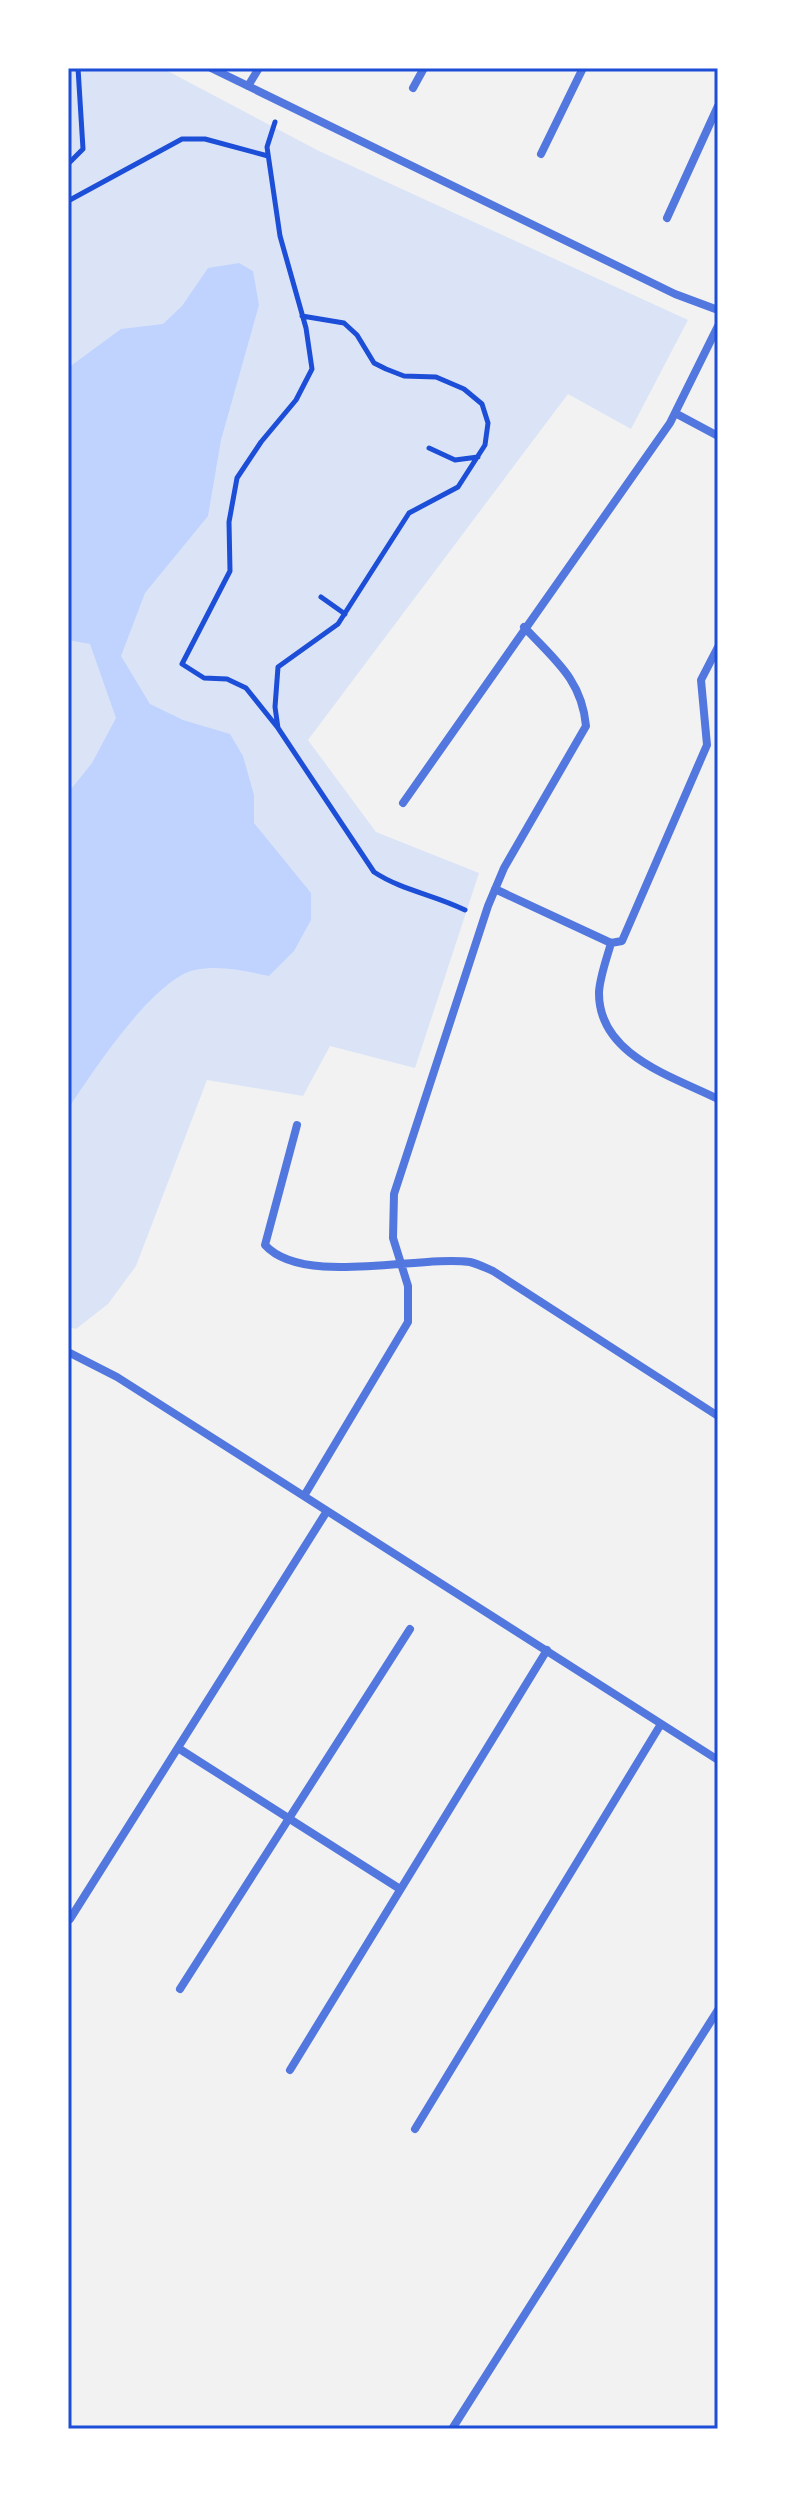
<svg xmlns="http://www.w3.org/2000/svg" width="786" height="2497" font-family="'Public Sans',sans-serif">
<rect width="100%" height="100%" fill="#f2f2f2"/>
<path fill="#dbe4f7" d="M68 68H162L319 151 688 320 631 429 568 394 308 740 376 832 479 873 415 1068 330 1046 303 1096 207 1080 136 1266 108 1304 76 1329 68 1327Z"/>
<path fill="#bfd3fe" d="M239 263 253 271 259 305 221 440 208 516 145 593 121 656 150 704 183 720 230 734 243 756 254 795V823L311 893V920L294 951 269 976C245 971 220 965 195 970 154 978 91 1074 68 1109V793L92 763 116 718 90 644 68 640V368L121 329 163 324 182 306 208 268Z"/>
<g fill="none" stroke-linecap="round" stroke-linejoin="round">
<path stroke="#1d4ed8" stroke-width="5" d="M275 122 267 147 280 236 306 328 312 369 296 400 261 442 237 478 229 522 230 571 182 664 204 678 227 679 246 688 278 728
M68 164 83 149 78 68
M68 201 182 139H205L268 156
M302 316 344 323 357 335 374 363 386 369 404 376 436 377 464 389 482 404 488 423 485 445 458 487 409 513 338 624 278 667 275 707 278 728 374 872C401 890 435 895 465 910
M429 448 455 460 478 457
M321 597 345 614"/>
<path stroke="#5277de" stroke-width="8" d="M211 68 675 294 718 310
M248 86 259 68
M413 88 424 68
M541 154 583 68
M667 218 718 106
M675 413 718 436
M403 803 670 423 718 326
M495 889 611 943 622 941 707 745 701 680 718 647
M611 943C607 958 600 976 599 992 598 1055 672 1076 718 1099
M297 1125 265 1245C303 1287 418 1255 470 1262 478 1264 486 1268 493 1271L718 1416
M68 1352 117 1377 718 1760
M304 1496 408 1322V1286L393 1238 394 1194 488 906 504 868 586 726C582 680 555 660 524 627
M178 1748 400 1889
M70 1919 327 1511
M180 1989 410 1629
M290 2070 547 1650
M415 2129 661 1724
M452 2429 718 2010"/>
</g>
<rect width="786" height="2497" fill="none" stroke="#ffffff" stroke-width="140"/>
<rect x="70" y="70" width="646" height="2357" fill="none" stroke="#1d4ed8" stroke-width="3"/>
</svg>
